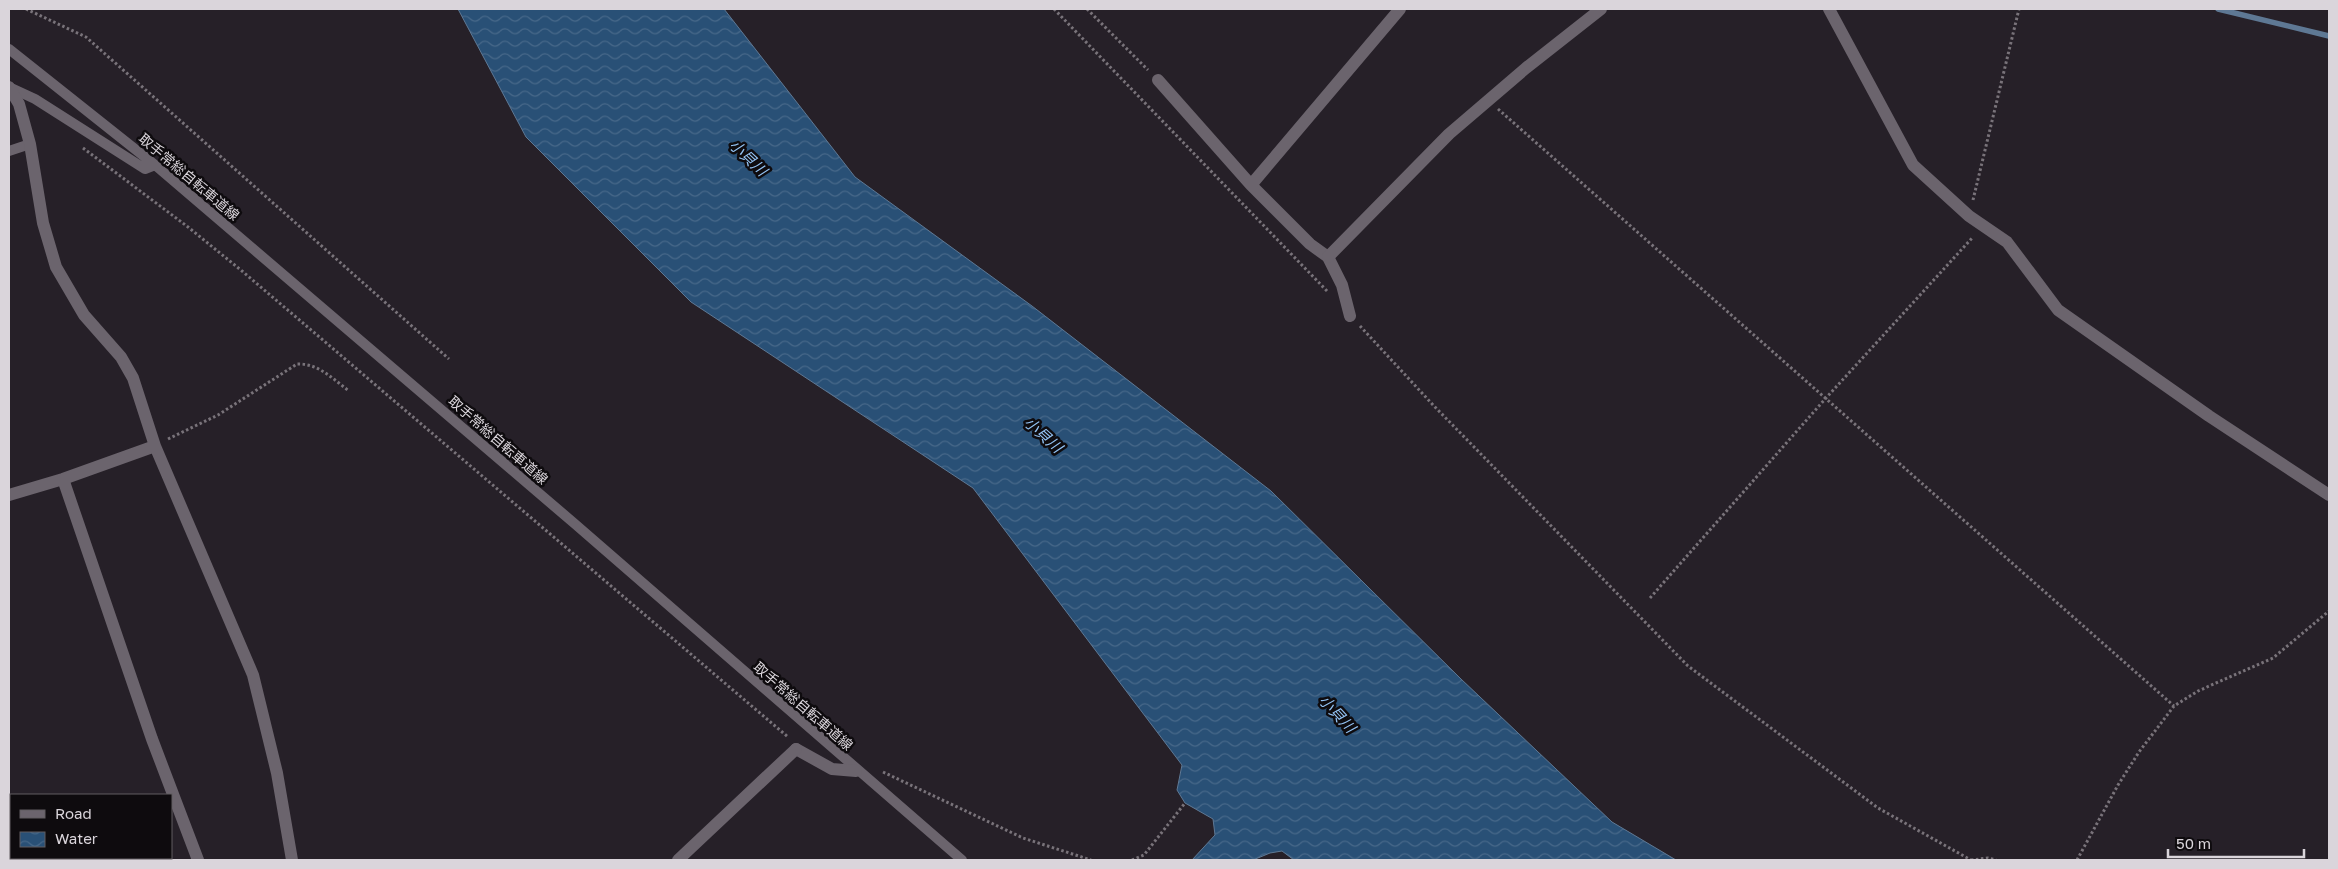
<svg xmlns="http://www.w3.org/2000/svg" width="2338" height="869" font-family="'Golos Text','Noto Sans JP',sans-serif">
<defs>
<pattern id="water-waves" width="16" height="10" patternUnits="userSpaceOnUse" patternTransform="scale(1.25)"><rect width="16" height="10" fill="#295076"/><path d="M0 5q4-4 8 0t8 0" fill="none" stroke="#476889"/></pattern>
</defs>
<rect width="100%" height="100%" fill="#262028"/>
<path fill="url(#water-waves)" stroke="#5e7894" d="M458 9H724L855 177 1032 306 1271 491 1461 679 1612 822 1676 860H1294L1282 851 1270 853 1253 860H1192L1215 835 1213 819 1185 803 1177 790 1182 765 973 488 691 302 526 137Z"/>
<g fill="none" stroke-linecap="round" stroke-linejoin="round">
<path stroke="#5e7894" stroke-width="5.5" d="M2218 9 2329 36"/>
<path stroke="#79737a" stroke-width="3" stroke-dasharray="2.5 2.5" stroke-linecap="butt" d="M26 9 86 37 449 359
M1054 9 1328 292
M1087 9 1148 70
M1498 109 2174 706
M83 148 188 227 242 271 788 737
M1973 200 2019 9
M1360 326 1434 406 1688 666 1878 808 1971 860
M168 439 218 415 297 364C318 363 333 379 349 391
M1650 598 1826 398 1973 237
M883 772 1023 838 1091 860
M1132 860 1144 855 1185 803
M1971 860 1988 858 1996 860
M2077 860 2118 785 2139 752 2174 706 2198 691 2273 658 2329 611"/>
<path stroke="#6b646d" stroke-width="10" d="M9 49 155 165 575 524 962 860
M9 87 35 99 145 169 155 165
M9 151 30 144"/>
<path stroke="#6b646d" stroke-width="12" d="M1829 9 1913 165 1969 216 2007 242 2058 310 2209 416 2329 495
M1158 80 1251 185 1310 244 1328 257 1342 285 1350 316
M9 87 19 104 30 144 43 223 56 267 84 315 121 357 133 378 155 446 253 675 277 773 292 860
M1251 185 1400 9
M63 479 152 739 198 860
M9 495 63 479 155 446
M796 749 832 769 856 771"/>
<path stroke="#6b646d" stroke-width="12" d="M1328 257 1449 134 1526 68 1601 9
M678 860 796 749"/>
</g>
<g text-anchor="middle" stroke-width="5" stroke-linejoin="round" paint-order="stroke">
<g font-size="14" fill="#dad5db" stroke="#0e0b0e">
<text transform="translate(189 177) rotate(40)" y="5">取手常総自転車道線</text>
<text transform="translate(498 440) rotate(41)" y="5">取手常総自転車道線</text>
<text transform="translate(803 706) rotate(41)" y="5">取手常総自転車道線</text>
</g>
<g font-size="15" font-style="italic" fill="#93c3f4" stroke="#0e0b0e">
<text transform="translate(748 158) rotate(43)" y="5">小貝川</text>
<text transform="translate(1043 435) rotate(42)" y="5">小貝川</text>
<text transform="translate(1337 714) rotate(47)" y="5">小貝川</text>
</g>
</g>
<rect width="2338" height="869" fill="none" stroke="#dad5db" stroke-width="20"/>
<rect x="10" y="794" width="162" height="65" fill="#0e0b0e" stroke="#605c60"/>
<rect x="20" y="810" width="25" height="8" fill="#6b646d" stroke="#605c60"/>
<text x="55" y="819" font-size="15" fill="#dad5db">Road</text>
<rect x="20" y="832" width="25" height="15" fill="url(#water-waves)" stroke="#605c60"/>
<text x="55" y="844" font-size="15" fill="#dad5db">Water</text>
<path d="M2168 849v8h136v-8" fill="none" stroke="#dad5db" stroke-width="2.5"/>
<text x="2176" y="849" font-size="15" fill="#dad5db" stroke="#0e0b0e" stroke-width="4" paint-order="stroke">50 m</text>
</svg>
